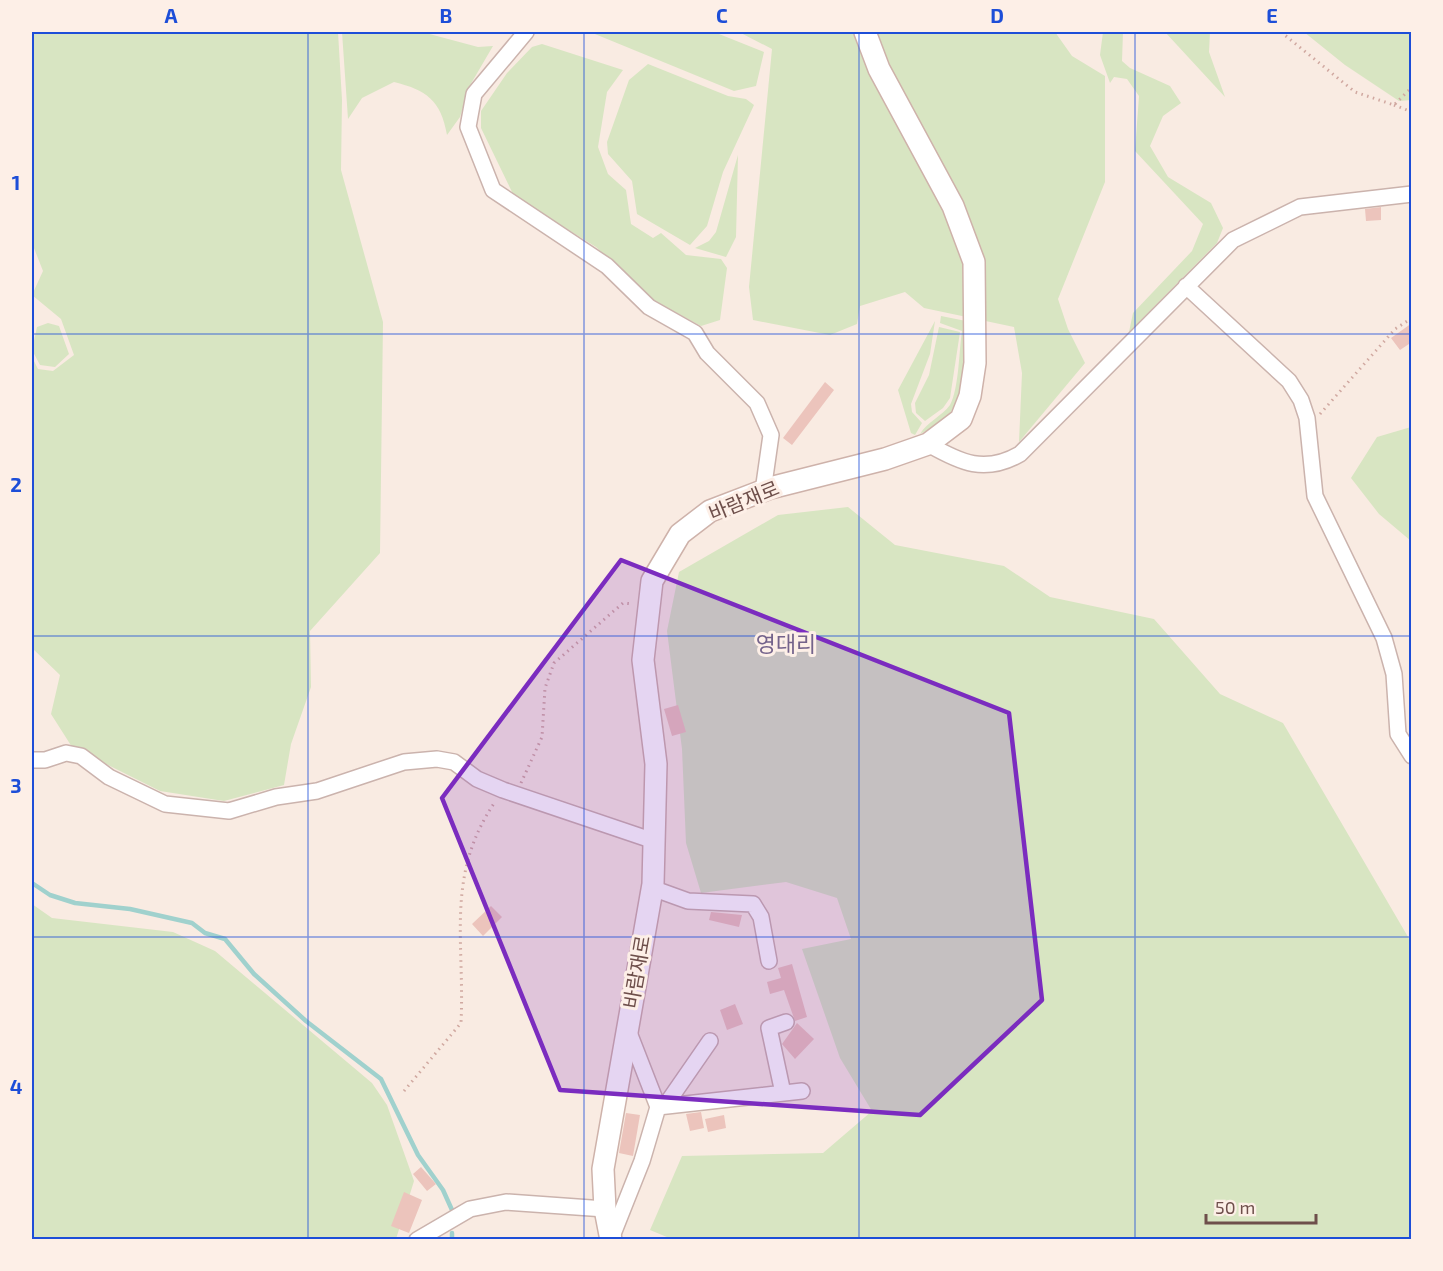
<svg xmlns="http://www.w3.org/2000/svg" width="1443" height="1271" font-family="'Exo 2','Noto Sans KR',sans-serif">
<rect width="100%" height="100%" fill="#f9ebe2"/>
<path fill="#d8e5c2" d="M32 32H338L342 100 341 170 383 322 380 553 310 631 311 687 291 744 284 785 224 801 160 791 72 747 51 714 60 675 32 648V357L38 369 53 371 74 355 61 319 32 295 43 271 32 243Z
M342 32H422L478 47 493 46 469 87 460 117 447 135C441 100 426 90 394 82L362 98 348 119Z
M590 32H714L764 52 756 86 734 91Z
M739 32H1055L1072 56 1105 76V182L1058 299 1068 329 1085 363 1019 442 1022 373 1014 327 924 308 905 292 860 306 857 324 830 335 753 320 749 287 772 49Z
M1103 32H1123L1122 61 1130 68 1170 86 1181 103 1163 116 1150 146 1168 177 1211 203 1223 228 1217 243 1129 332 1133 313 1192 251 1203 224 1135 151 1139 96 1127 79 1114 77 1110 83 1100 55Z
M1165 32H1210L1209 52 1225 97Z
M1304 32H1411V100L1399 101 1345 65Z
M542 44 623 70 607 92 598 147 608 174 626 190 631 224 653 238 661 233 686 255 721 259 727 268 720 320 701 326 651 299 596 247 514 196 481 128V111L507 73 532 47Z
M648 64 728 96 746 99 754 105 723 172 707 226 690 245 637 214 632 181 608 154 607 142 629 80Z
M738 155 736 237 726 257 695 248 709 241 716 232Z
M941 316 966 321 963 389 946 421 920 434C927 422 942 416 950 405 959 389 959 350 962 331L940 323Z
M935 321 930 354 911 404 912 412 922 423 915 435 911 433 898 390Z
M48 323 59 326 69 354 55 367 40 365 32 350 37 327Z
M939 327 960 332 950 398 943 408 925 421 916 413 915 403 929 375Z
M1411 427H1412L1411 541 1379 514 1351 478 1377 437Z
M848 507 895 545 1004 566 1050 597 1154 619 1220 694 1283 723 1411 942V1239L674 1240 650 1230 682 1156 823 1153 872 1111 840 1058 802 949 851 939 837 898 786 882 701 893 686 843 682 749 667 631 679 572 778 515Z
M32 904 52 918 173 932 215 951 372 1083 387 1105 414 1181 396 1239H32Z"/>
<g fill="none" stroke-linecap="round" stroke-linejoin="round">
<path stroke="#a0d1cd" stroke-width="4.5" d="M32 883 50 895 75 903 130 909 192 923 205 933 225 939 254 974 306 1021 381 1079 418 1155 443 1190 452 1210
M452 1240V1233"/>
</g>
<path fill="#ecc4bc" d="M1381 207V220L1366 221 1365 209Z
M1412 323V342L1400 350 1391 338Z
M825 382 834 390 792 445 783 438Z
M678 705 686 732 672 736 664 709Z
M491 906 502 917 483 936 472 924Z
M711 912 742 915 739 927 709 920Z
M792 964 807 1017 795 1021 784 990 770 994 767 982 781 978 778 968Z
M735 1004 743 1024 727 1030 720 1010Z
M797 1023 814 1039 795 1059 782 1044Z
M701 1112 704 1128 690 1131 686 1114Z
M626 1113 640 1115 633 1156 619 1153Z
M724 1115 726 1128 708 1132 705 1119Z
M421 1167 436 1184 427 1191 413 1174Z
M404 1192 422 1200 409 1233 391 1226Z"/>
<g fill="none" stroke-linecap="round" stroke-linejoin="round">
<g stroke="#cbb3ad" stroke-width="18">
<path id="street" d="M526 32 474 94 468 127 493 190 607 266 649 307 695 333 707 353 757 403 771 435 763 491
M1186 286 1289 381 1301 400 1307 418 1315 496 1384 638 1394 674 1398 734 1412 756
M928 444C961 463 985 474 1020 454L1233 240 1300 207 1412 194
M32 760H45L66 753 81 756 109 777 165 804 229 811 276 797 317 791 404 762 437 759 454 762 477 779 503 790 654 841
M652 888 688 901 753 904 761 917 769 961
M783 1093 769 1028 786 1022
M665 1106 710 1041
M658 1107 802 1091
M611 1239 642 1161 658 1107 628 1030
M417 1240 470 1209 506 1202 605 1209"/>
</g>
<g stroke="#ceb2aa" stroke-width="24">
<path id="secondary" d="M611 1240 605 1209 603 1169 653 884 656 764 643 660 652 581 680 534 710 511 770 488 885 459 928 444 961 419 970 396 975 363 974 262 953 206 879 69 865 32"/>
</g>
<path stroke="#d0a8a0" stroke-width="3" stroke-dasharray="1.5 4.5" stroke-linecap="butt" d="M1281 32 1355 92 1394 105 1412 87
M1394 105 1412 112
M1320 414 1395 329 1412 318
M521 783 542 737 545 688 554 663 623 603 633 604
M404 1091 461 1023C465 941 445 875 495 802"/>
<use href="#street" stroke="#fff" stroke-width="15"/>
<use href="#secondary" stroke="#fff" stroke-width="21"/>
</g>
<path fill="#7b2cbf" fill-opacity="0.2" stroke="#7b2cbf" stroke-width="4.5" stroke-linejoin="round" d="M621 560 1009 713 1042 1000 920 1115 560 1090 442 798Z"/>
<path fill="none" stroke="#1d4ed8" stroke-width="1.5" stroke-opacity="0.55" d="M308 32V1240M584 32V1240M859 32V1240M1135 32V1240M32 334H1412M32 636H1412M32 937H1412"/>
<g text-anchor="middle" stroke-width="6" stroke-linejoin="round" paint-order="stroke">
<g font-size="20" fill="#6e4f4b" stroke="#fdefe7">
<text transform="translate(744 501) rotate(-22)" y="7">바람재로</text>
<text transform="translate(637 972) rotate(-80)" y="7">바람재로</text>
</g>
<g font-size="22" fill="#74638b" stroke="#fdefe7">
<text x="786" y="652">영대리</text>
</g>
</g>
<rect width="1443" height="1271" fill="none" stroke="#fdefe7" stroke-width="66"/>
<path d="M1206 1214v9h110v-9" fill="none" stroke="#6e4f4b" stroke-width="3"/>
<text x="1215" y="1214" font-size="18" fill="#6e4f4b" stroke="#fdefe7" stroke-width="4.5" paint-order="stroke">50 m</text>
<rect x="33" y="33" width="1377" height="1205" fill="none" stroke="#1d4ed8" stroke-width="2"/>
<g font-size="20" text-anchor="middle" font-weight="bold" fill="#1d4ed8">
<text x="171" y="23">A</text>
<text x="446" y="23">B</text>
<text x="722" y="23">C</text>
<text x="997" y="23">D</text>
<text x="1272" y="23">E</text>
<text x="16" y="190">1</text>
<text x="16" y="492">2</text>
<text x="16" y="793">3</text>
<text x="16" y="1094">4</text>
</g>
</svg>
